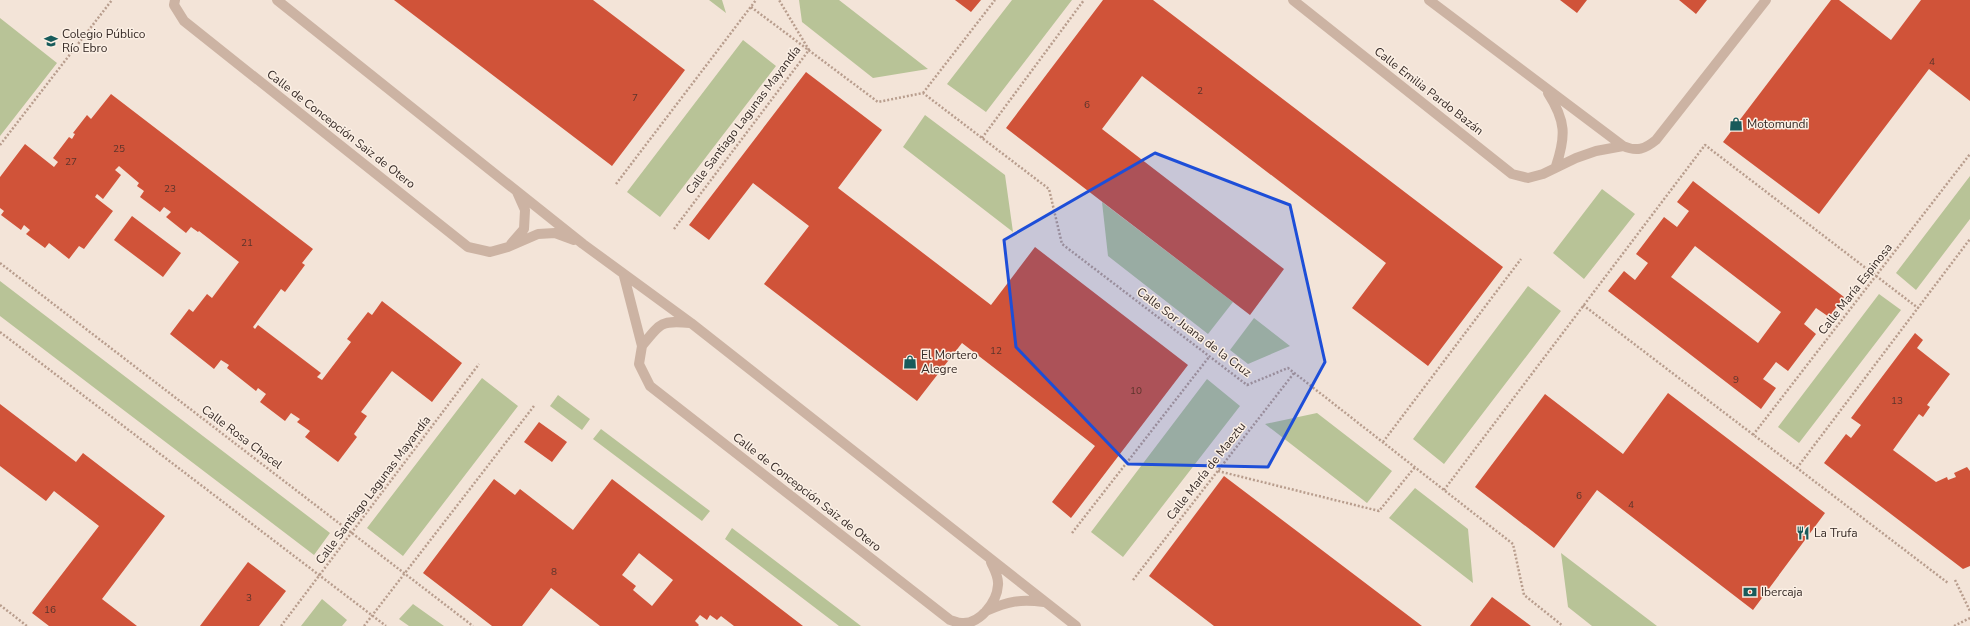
<svg xmlns="http://www.w3.org/2000/svg" width="1970" height="626" font-family="'Nunito Sans',sans-serif">
<rect width="100%" height="100%" fill="#f3e4d8"/>
<path fill="#b8c397" d="M709 0H722L726 13Z
M799 0H839L928 69 873 78 802 22Z
M1012 0H1072L986 112 947 84Z
M0 18 57 63 0 136Z
M743 40 776 66 660 217 627 192Z
M925 115 1005 175 1013 232 903 147Z
M1970 176V219L1916 290 1896 273Z
M1602 189 1635 214 1584 279 1553 253Z
M1102 202 1233 302 1208 334 1108 256Z
M0 281 330 533 314 555 0 316Z
M1528 286 1561 311 1444 464 1413 439Z
M1879 294 1901 310 1799 443 1778 427Z
M1254 318 1290 346 1248 364 1230 350Z
M482 378 518 406 403 556 367 528Z
M1207 379 1240 406 1123 557 1091 532Z
M558 395 590 419 582 430 550 406Z
M1317 413 1392 471 1367 503 1265 424Z
M601 429 710 511 702 521 593 439Z
M1415 488 1468 529 1473 583 1389 518Z
M732 528 861 626H839L725 539Z
M1561 553 1657 626H1592L1568 607Z
M322 599 347 620 342 626H301Z
M413 604 444 626H409L399 619Z"/>
<path fill="#d05339" fill-rule="evenodd" d="M394 0H593L685 70 612 166Z
M955 0H981L971 12Z
M1103 0H1153L1503 267 1428 366 1352 308 1386 263 1142 76 1102 129 1284 269 1250 315 1006 128Z
M1560 0H1587L1577 13Z
M1679 0H1707L1696 14Z
M1831 0H1839L1891 40 1921 0H1970V101L1929 69 1819 214 1723 142Z
M806 72 882 130 838 188 991 305 1035 247 1188 365 1071 518 1052 502 1095 446 962 343 917 401 764 284 809 226 753 183 709 240 689 225Z
M111 94 313 249 302 263 305 265 285 292 281 289 253 327 255 329 258 325 321 373 317 377 322 380 351 342 347 339 368 312 372 315 382 301 462 363 432 402 392 371 361 412 367 416 354 434 357 437 338 462 305 437 310 431 297 422 300 419 291 413 285 421 260 402 266 394 258 388 256 391 227 368 229 365 221 360 214 369 170 334 189 309 193 312 207 294 212 298 239 262 199 231 198 232 191 227 186 233 166 217 171 212 164 207 160 212 140 197 144 191 137 186 139 183 119 166 115 170 121 175 103 199 97 194 95 197 113 211 84 249 79 246 69 259 49 243 45 248 26 234 30 230 24 225 21 230 1 215 4 211 0 208V177L25 144 54 167 58 162 53 158 69 137 72 139 75 134 73 133 87 115 91 119Z
M1693 181 1844 297 1829 317 1816 308 1804 324 1816 334 1788 371 1776 362 1763 379 1776 388 1761 409 1608 291 1624 271 1635 280 1648 263 1636 254 1664 217 1677 227 1689 211 1677 202ZM1695 246 1781 312 1758 343 1671 277Z
M132 216 181 253 163 277 114 240Z
M1915 333 1923 340 1917 348 1950 374 1927 405 1930 407 1923 417 1919 414 1893 450 1936 482 1947 477 1948 480 1956 477 1954 473 1967 467 1970 471V566L1963 569 1824 463 1846 434 1851 438 1861 425 1851 418Z
M1668 393 1825 513 1753 610 1597 490 1554 548 1475 487 1545 394 1623 454Z
M0 404 76 462 83 453 165 516 102 599 137 626H49L32 613 99 526 54 491 46 501 0 466Z
M539 422 567 442 552 462 524 442Z
M1224 476 1422 626H1214L1149 576Z
M494 479 515 495 520 489 573 530 612 479 803 626H734L721 616 717 620 710 615 707 620 700 615 695 621 699 625 698 626H600L551 588 522 626H492L423 573ZM639 553 673 580 652 606 633 590 636 586 622 575Z
M248 562 286 591 259 626H200Z
M1492 597 1531 626H1470Z"/>
<g fill="none" stroke-linecap="round" stroke-linejoin="round">
<path stroke="#b89d8d" stroke-width="2.5" stroke-dasharray="2 2" stroke-linecap="butt" d="M751 7 878 102 923 93 1049 189 1062 244 1247 385 1288 368 1513 544 1524 595 1563 626
M923 93 995 0
M982 138 1084 0
M0 145 112 0
M616 184 756 0
M674 229 809 50 779 0
M0 263 473 626
M1583 305 1948 583
M0 332 386 626
M1753 435 1970 154
M1383 442 1521 259
M1797 468 1970 239
M1218 471 1379 511 1415 467
M1444 490 1705 145 1918 308
M1072 533 1209 357
M1133 580 1294 373
M1955 580 1970 611
M0 605 27 626
M281 626 479 364
M364 626 534 406
M1954 626 1970 618"/>
<path stroke="#ccb3a3" stroke-width="10" d="M175 0 174 5 184 21 468 247 490 252 508 247 538 234 555 233 574 240
M277 0 583 244 691 323 1076 626
M1293 0 1512 174 1528 178 1543 174 1576 158 1596 151 1623 146
M1429 0 1623 146C1637 152 1645 149 1656 140L1766 0
M1548 93C1566 121 1566 136 1556 166
M511 244 524 229 525 210 517 192
M624 276 642 346 639 364 650 386 950 620C954 621 958 623 962 623 980 624 997 602 998 585 999 577 994 569 991 562
M642 346C660 323 661 320 690 323
M986 611C1009 601 1020 599 1044 602"/>
</g>
<path fill="#1d4ed8" fill-opacity="0.2" stroke="#1d4ed8" stroke-width="3" stroke-linejoin="round" d="M1155 153 1290 205 1325 362 1268 467 1128 464 1016 347 1004 240Z"/>
<defs>
<g id="school-bare" transform="scale(1.08)"><path d="M0-5L7-2L0 1L-7-2ZM-4 1L0 2.5L4 1V4Q0 6-4 4Z" fill="#185b5b" stroke="#fbefe4" stroke-width="2.5" paint-order="stroke"/></g>
<g id="shop-bare" transform="scale(1.08)"><path d="M-5-2.5h2.3a2.7 3.5 0 0 1 5.4 0H5L5.5 6h-11ZM-1.5-2.5h3a1.5 2.3 0 0 0-3 0Z" fill="#185b5b" stroke="#fbefe4" stroke-width="2.5" paint-order="stroke"/></g>
<g id="restaurant-bare" transform="scale(1.08)"><path d="M-5-6h1v4h1v-4h1v4h1v-4h1v5L-1.5 .5V6h-2V.5L-5-1ZM5-6V6H3V1.5H1.5Q1.5-4 5-6Z" fill="#185b5b" stroke="#fbefe4" stroke-width="2.5" paint-order="stroke"/></g>
<g id="bank-bare" transform="scale(1.08)"><path d="M-6-4H6V4H-6ZM0-2.3a2.3 2.3 0 1 0 0 4.6a2.3 2.3 0 1 0 0-4.6Z" fill="#185b5b" stroke="#fbefe4" stroke-width="2.5" paint-order="stroke"/></g>
</defs>
<g fill-rule="evenodd">
<use href="#school-bare" x="51" y="41"/>
<use href="#shop-bare" x="1736" y="124"/>
<use href="#shop-bare" x="910" y="362"/>
<use href="#restaurant-bare" x="1803" y="533"/>
<use href="#bank-bare" x="1750" y="592"/>
</g>
<g text-anchor="middle" stroke-width="3" stroke-linejoin="round" paint-order="stroke">
<g font-size="10" fill="#5c342b">
<text x="1932" y="65">4</text>
<text x="1200" y="94">2</text>
<text x="635" y="101">7</text>
<text x="1087" y="108">6</text>
<text x="119" y="152">25</text>
<text x="71" y="165">27</text>
<text x="170" y="192">23</text>
<text x="247" y="246">21</text>
<text x="996" y="354">12</text>
<text x="1736" y="383">9</text>
<text x="1136" y="394">10</text>
<text x="1897" y="404">13</text>
<text x="1579" y="499">6</text>
<text x="1631" y="508">4</text>
<text x="554" y="575">8</text>
<text x="249" y="601">3</text>
<text x="50" y="613">16</text>
</g>
<g font-size="12" fill="#362a26" stroke="#fbefe4" text-anchor="start">
<text x="62" y="38">Colegio Público<tspan x="62" dy="14">Río Ebro</tspan></text>
<text x="1747" y="128">Motomundi</text>
<text x="921" y="359">El Mortero<tspan x="921" dy="14">Alegre</tspan></text>
<text x="1814" y="537">La Trufa</text>
<text x="1761" y="596">Ibercaja</text>
</g>
<g font-size="12" fill="#362a26" stroke="#fbefe4">
<text transform="translate(1429 91) rotate(38)" y="4">Calle Emilia Pardo Bazán</text>
<text transform="translate(743 120) rotate(-53)" y="4">Calle Santiago Lagunas Mayandía</text>
<text transform="translate(341 129) rotate(38)" y="4">Calle de Concepción Saiz de Otero</text>
<text transform="translate(1855 289) rotate(-52)" y="4">Calle María Espinosa</text>
<text transform="translate(1194 332) rotate(37)" y="4">Calle Sor Juana de la Cruz</text>
<text transform="translate(242 437) rotate(37)" y="4">Calle Rosa Chacel</text>
<text transform="translate(1206 471) rotate(-52)" y="4">Calle María de Maeztu</text>
<text transform="translate(373 490) rotate(-53)" y="4">Calle Santiago Lagunas Mayandía</text>
<text transform="translate(807 492) rotate(38)" y="4">Calle de Concepción Saiz de Otero</text>
</g>
</g>
</svg>
